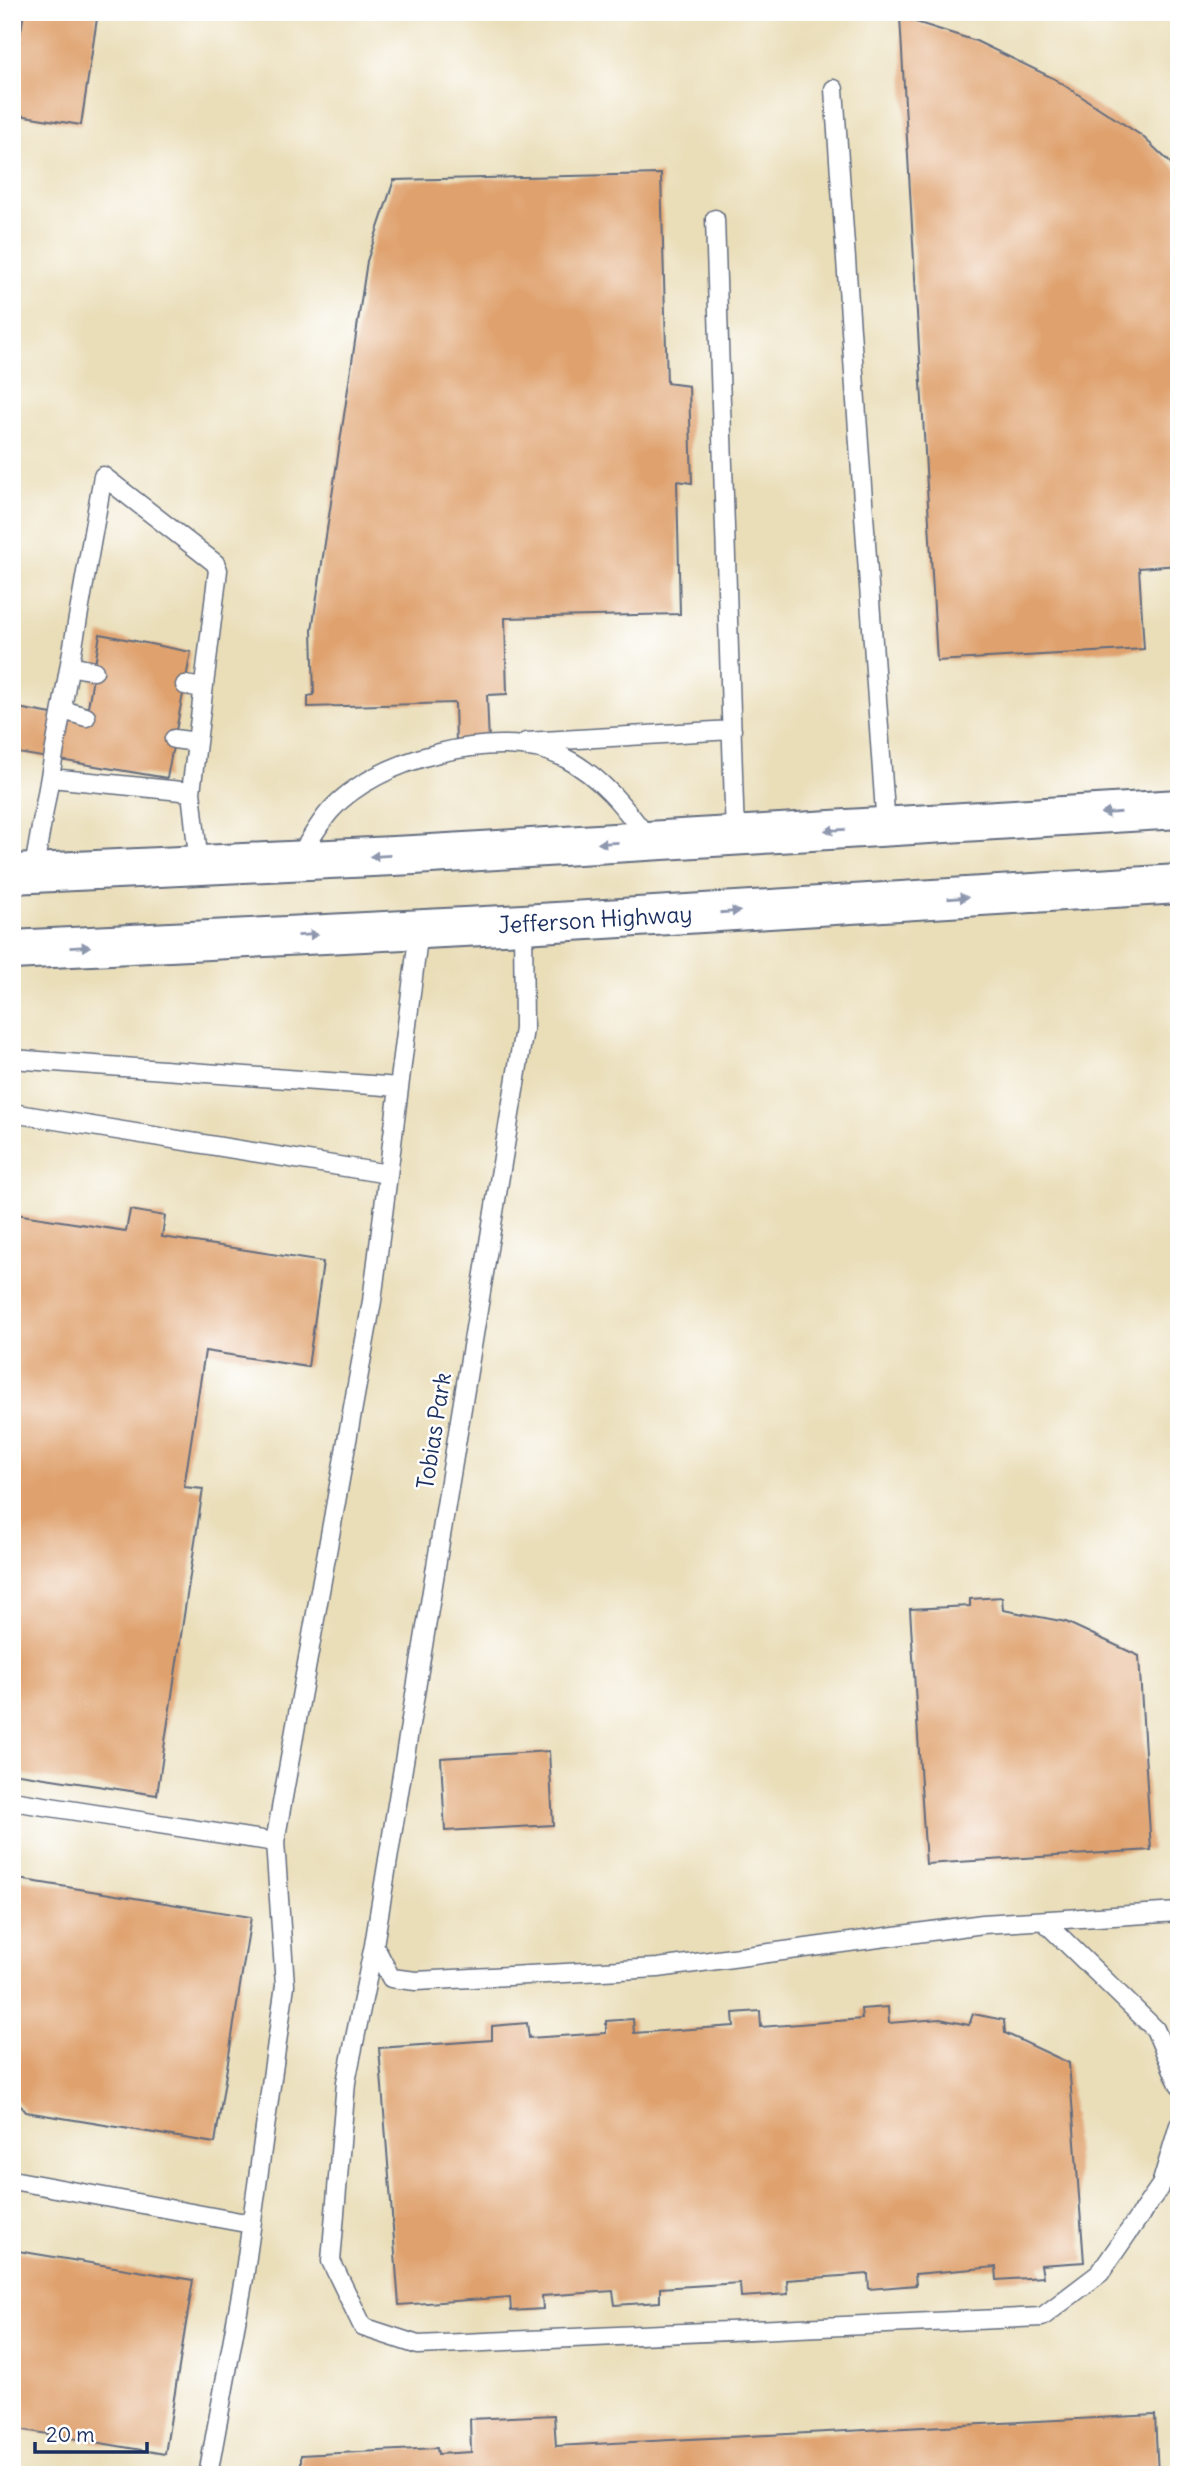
<svg xmlns="http://www.w3.org/2000/svg" width="1191" height="2487" font-family="Delius,sans-serif">
<rect width="100%" height="100%" fill="#fff"/>
<filter id="ink" filterUnits="userSpaceOnUse"><feTurbulence type="fractalNoise" baseFrequency=".0143" numOctaves="2"/><feDisplacementMap in="SourceGraphic" scale="14" xChannelSelector="R" yChannelSelector="G"/><feConvolveMatrix kernelMatrix="1 2 1 2 8 2 1 2 1" color-interpolation-filters="sRGB"/></filter>
<filter id="wash" filterUnits="userSpaceOnUse"><feTurbulence type="fractalNoise" baseFrequency=".00686" numOctaves="4" result="noise"/><feDisplacementMap in="SourceGraphic" scale="28" xChannelSelector="R" yChannelSelector="G"/><feGaussianBlur stdDeviation="1.57" result="paint"/><feColorMatrix in="noise" values="0 0 0 0 0 0 0 0 0 0 0 0 0 0 0 0 0 1.4 0 .05"/><feComposite in="paint" operator="in"/></filter>
<g filter="url(#wash)">
<rect width="100%" height="100%" fill="#eadeb9"/>
<g id="blocks">
<path fill="#dfa16d" d="M24 12H98L81 125 12 114V88Z
M900 17 976 41 1053 78 1142 136 1179 171V565L1139 568 1144 649 937 661Z
M661 174 667 383 689 386 692 483 677 481 680 614 505 618 507 694 487 695 489 743 456 744 455 703 308 707V696L314 695 312 630 367 261 394 180Z
M100 634 191 652 167 778 12 752V707L86 720Z
M130 1210 165 1216 162 1237 323 1262 308 1367 205 1351 184 1487 203 1489 157 1795 12 1773V1219L16 1214 126 1231Z
M1002 1597 1003 1610 1066 1622 1139 1656 1151 1850 926 1864 910 1609 970 1606V1599Z
M549 1751 553 1825 445 1831 441 1758Z
M12 1878 251 1917 215 2143 26 2112 12 2095Z
M888 2007 889 2023 940 2019 969 2025 973 2014 1004 2020 1005 2033 1069 2063 1084 2262 1041 2265 1043 2277 997 2280 996 2267 915 2274 916 2285 869 2289 868 2274 787 2280 788 2294 741 2297 740 2283 660 2288V2302L615 2305 613 2291 542 2296 543 2309 511 2311 510 2297 399 2305 379 2048 492 2040V2026L527 2023 529 2038 606 2033V2021L633 2019 634 2033 734 2026 733 2013 760 2011 761 2027 862 2019 861 2009Z
M12 2250 193 2280 165 2454 12 2428Z
M554 2415 556 2446 1155 2415 1158 2475H301V2455L437 2448 438 2454 471 2452 470 2419Z"/>
</g>
</g>
<g filter="url(#ink)">
<use href="#blocks" fill-opacity="0" stroke="#636c7e" stroke-width="2"/>
<g fill="none" stroke-linecap="round" stroke-linejoin="round">
<g stroke="#636c7e" stroke-width="21">
<path id="service" d="M834 89 886 827
M715 219 735 836
M70 666 94 671
M185 685 203 688
M63 710 86 717
M174 739 197 742
M526 742 732 730
M51 778 191 792 199 865
M297 860C308 844 317 826 330 811 375 759 499 726 563 757 601 776 625 808 650 841
M33 873 103 476 215 563 218 570 191 792
M523 924 524 1029 374 1945 346 2082 331 2261 363 2327 418 2345 1042 2317 1100 2273 1161 2185 1179 2125
M12 1059 399 1087
M12 1113 388 1174
M12 1801 275 1842
M1044 1921 1155 2029 1179 2084
M374 1945 391 1978 416 1981 658 1968 983 1924 1179 1912
M12 2180 251 2224
M208 2475 244 2278 285 1985 275 1842 372 1301 419 930"/>
</g>
<g stroke="#636c7e" stroke-width="42">
<g id="secondary">
<path d="M12 874 414 855 1179 809"/>
<path id="s1" d="M12 950 523 924 1179 884"/>
</g>
</g>
<use href="#service" stroke="#fff" stroke-width="18"/>
<use href="#secondary" stroke="#fff" stroke-width="38"/>
</g>
<defs><path id="oneway-solid" d="M-6-.8H1V-3.2L6.5 0L1 3.2V.8H-6Z" transform="scale(1.75)"/></defs>
<g fill="#8d97ae">
<use href="#oneway-solid" transform="translate(1111 813) rotate(176)"/>
<use href="#oneway-solid" transform="translate(835 830) rotate(177)"/>
<use href="#oneway-solid" transform="translate(608 843) rotate(177)"/>
<use href="#oneway-solid" transform="translate(380 856) rotate(177)"/>
<use href="#oneway-solid" transform="translate(958 898) rotate(-4)"/>
<use href="#oneway-solid" transform="translate(730 912) rotate(-4)"/>
<use href="#oneway-solid" transform="translate(308 935) rotate(-3)"/>
<use href="#oneway-solid" transform="translate(80 947) rotate(-3)"/>
</g>
</g>
<g text-anchor="middle" stroke-width="5" stroke-linejoin="round" paint-order="stroke">
<g font-size="23" fill="#1b2f5e" stroke="#fff">
<text dy="8" stroke="none"><textPath href="#s1" startOffset="584">Jefferson Highway</textPath></text>
<text transform="translate(434 1431) rotate(-81)" y="8">Tobias Park</text>
</g>
</g>
<rect width="1191" height="2487" fill="none" stroke="#fff" stroke-width="42"/>
<path d="M35 2442v10h112v-10" fill="none" stroke="#1b2f5e" stroke-width="3.5"/>
<text x="46" y="2442" font-size="21" fill="#1b2f5e" stroke="#ffffff" stroke-width="5" paint-order="stroke">20 m</text>
</svg>
